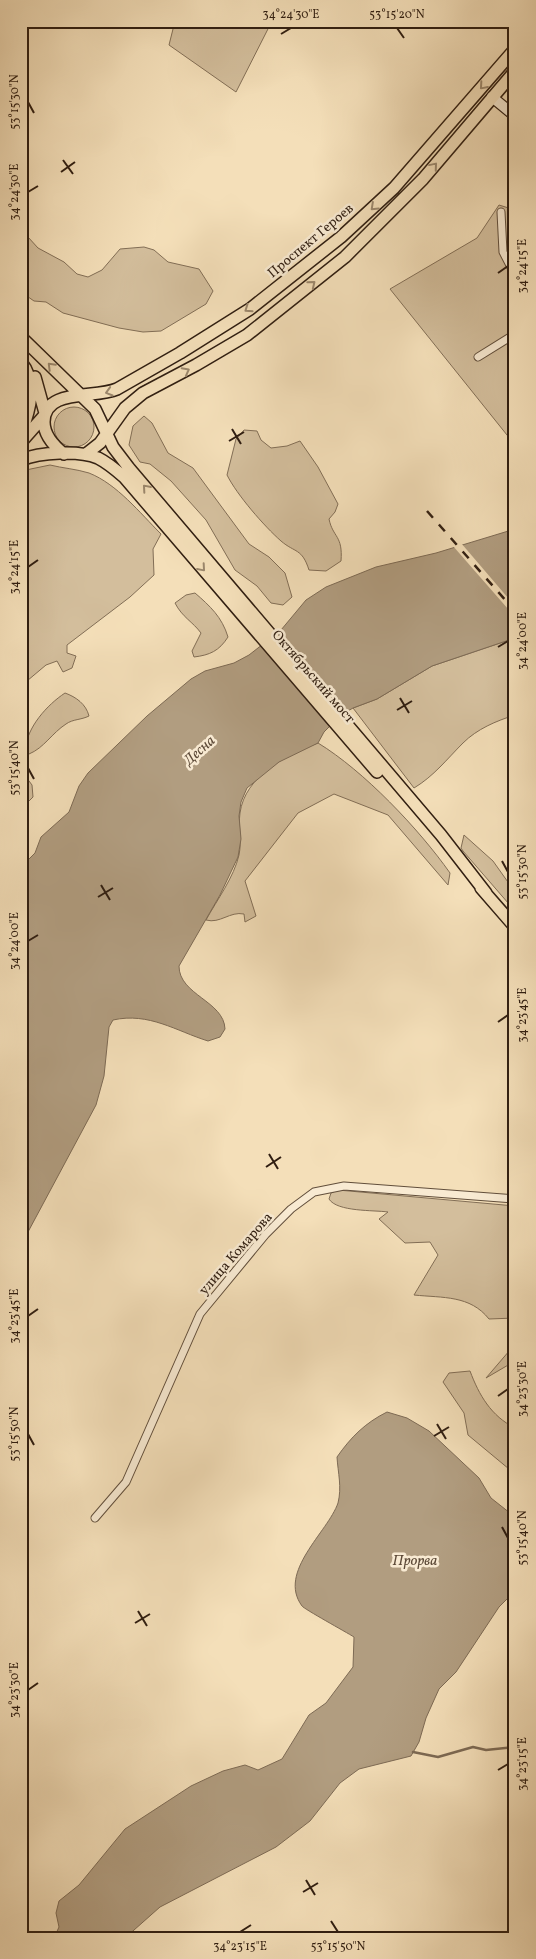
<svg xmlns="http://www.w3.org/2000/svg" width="536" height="1959" font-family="Vollkorn,serif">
<rect width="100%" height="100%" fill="#f4dfb9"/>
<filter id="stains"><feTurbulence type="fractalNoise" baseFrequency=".004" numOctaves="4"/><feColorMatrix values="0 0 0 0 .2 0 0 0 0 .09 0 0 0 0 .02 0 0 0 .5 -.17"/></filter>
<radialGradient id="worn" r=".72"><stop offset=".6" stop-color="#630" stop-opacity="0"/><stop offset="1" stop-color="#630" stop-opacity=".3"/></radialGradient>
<path fill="#d3be9c" stroke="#826e56" d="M175 21H272L236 92 169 45Z
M499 205 515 210V445L390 289 477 238Z
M21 235 28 237 38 248 64 262 77 274 88 277 102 270 120 249 144 247 154 250 168 262 199 269 213 291 206 304 161 331 143 332 119 328 63 313 46 302 34 301 21 292Z
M54 427a20 20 0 1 1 40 0a20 20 0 1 1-40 0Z
M144 416 152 423 168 453 193 468 249 544 269 557 285 573 292 597 283 605 271 603 257 586 235 570 206 520 171 481 150 464 140 462 129 445 133 426Z
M244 430 257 431 261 440 271 448 287 446 300 441 318 467 338 504 335 512 329 519C333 538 343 535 341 561L326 571 309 570C302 548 295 553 281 541 264 526 237 495 227 475L236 439Z
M50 465C62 468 76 469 89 473 117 484 140 513 161 534L153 549 154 575 130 597 67 645V653L76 656 72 668 63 672 57 661 46 665 21 686V471Z
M195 593C210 606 222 617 228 637 219 651 210 655 194 657L192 651 201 633C193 622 182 617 175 603L186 595Z
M515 638V715C496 721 477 729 463 743 447 759 434 776 414 788L353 708 377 699 432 666Z
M65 693C76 697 86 704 89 716 81 720 73 719 66 724 52 733 44 748 29 754L25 750C27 727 47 705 65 693Z
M318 743C364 771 419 829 450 873L448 885 388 815 334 794 298 813 245 881 256 916 245 922 244 914C230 911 220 924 206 920 217 900 234 877 239 855 242 841 238 827 240 813 245 776 286 755 318 743Z
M26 777 32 785 33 797 21 809V779Z
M464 835 493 861 515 892V911L463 851 461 848Z
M338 1190 515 1206V1318L489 1319C470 1295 443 1298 414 1295L438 1255 430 1242 405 1243 379 1219 388 1212C374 1210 337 1212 329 1199L331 1193Z
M515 1348V1361L486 1378 510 1350Z
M470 1371C479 1395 491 1416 515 1428V1474L468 1435 464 1413 443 1382 449 1373Z"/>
<path fill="#b19d80" stroke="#7d6a54" d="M515 529V638L432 666 377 699 353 708 341 715 324 732 318 743 279 762 247 788 241 802 239 816 241 839 238 857 220 895 179 966C179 995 224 1001 225 1029L220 1037 208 1041C176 1031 149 1012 113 1020L109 1027 104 1076 96 1105 21 1245V867L35 853 41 837 69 812 79 786 88 773 147 716 191 679 205 671 234 663 249 655 281 630 306 600 326 587 376 567 436 553Z
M387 1412 407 1418 429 1431 479 1478 491 1498 515 1517V1591L499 1607 456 1672 439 1689 426 1718 419 1742 411 1756 359 1769 340 1783 310 1821 276 1847 160 1907 125 1938H54L59 1927 56 1913 59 1901 79 1885 125 1829 191 1786 223 1771 245 1765 258 1770 282 1759 309 1715 326 1703 353 1667 354 1637C346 1632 304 1609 302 1606 277 1572 328 1532 338 1503 342 1487 338 1473 337 1457 351 1437 365 1423 387 1412Z"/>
<path fill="#f4dfb9" d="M461 543 515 606V617L453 546Z"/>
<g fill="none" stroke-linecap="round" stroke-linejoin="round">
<path stroke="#7d6a54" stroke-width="2.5" d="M413 1752 438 1757 473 1747 486 1750 515 1747"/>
<g stroke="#614e3b" stroke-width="9">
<path id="street" d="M501 212 503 252 515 275
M478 357 515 334
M95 1518 126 1482 200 1314 266 1234 291 1209 314 1192 344 1186 515 1199"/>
</g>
<g stroke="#301e11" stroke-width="12">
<path id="secondary" d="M492 97 515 116"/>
</g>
<g stroke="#301e11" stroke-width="14">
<path id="primary" d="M21 337 95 409 113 447 129 468 441 835 486 893
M21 362C38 383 30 410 21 433
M35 377 45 413
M21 442 44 416
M64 454C54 446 44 435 44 422 44 388 94 399 117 389L180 353 250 309 341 237 394 188 515 49
M86 454 100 443 125 408 143 393 196 365 247 335 345 257 423 179 515 71
M21 460C40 452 80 450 98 458 108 463 116 470 124 477L377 772
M481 888 515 927"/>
</g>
<use href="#street" stroke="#f8ead2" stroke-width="7"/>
<use href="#secondary" stroke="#f8ead2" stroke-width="10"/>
<use href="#primary" stroke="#f4dfb9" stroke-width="11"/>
<path stroke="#301e11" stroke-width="2.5" stroke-dasharray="9 9" stroke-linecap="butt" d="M427 511 515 611"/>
</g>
<defs><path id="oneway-chevron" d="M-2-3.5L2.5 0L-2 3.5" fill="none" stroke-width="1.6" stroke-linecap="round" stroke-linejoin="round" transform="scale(1.25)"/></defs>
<g stroke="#9c886d">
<use href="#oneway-chevron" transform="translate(483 86) rotate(131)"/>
<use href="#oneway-chevron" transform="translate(434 166) rotate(-50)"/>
<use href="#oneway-chevron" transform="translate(374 207) rotate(137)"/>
<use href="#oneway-chevron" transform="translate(312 284) rotate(-39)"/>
<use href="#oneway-chevron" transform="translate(248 309) rotate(145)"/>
<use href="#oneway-chevron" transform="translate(51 366) rotate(-135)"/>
<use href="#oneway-chevron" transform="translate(186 371) rotate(-28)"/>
<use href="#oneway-chevron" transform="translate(109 392) rotate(163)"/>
<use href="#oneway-chevron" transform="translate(146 488) rotate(-131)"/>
<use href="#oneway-chevron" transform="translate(202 568) rotate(49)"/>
</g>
<path fill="none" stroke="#301e11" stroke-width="2" d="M397 28 404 38M281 34 291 28M28 102 34 113M63 160 73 174M61 172 75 162M28 192 38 186M498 273 508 266M232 429 241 444M229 441 244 432M28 567 38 560M498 647 508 641M400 698 409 713M397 710 412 701M28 768 34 779M502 861 508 872M101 885 110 900M98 897 113 888M28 941 38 935M498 1022 508 1015M269 1154 278 1169M266 1167 281 1157M28 1316 38 1309M498 1396 508 1389M437 1424 446 1439M28 1434 34 1445M434 1436 449 1427M502 1527 508 1538M138 1611 147 1626M135 1623 150 1614M28 1690 38 1683M498 1770 508 1764M306 1880 315 1895M303 1892 318 1883M331 1921 338 1932M240 1932 251 1925"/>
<g text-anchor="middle" stroke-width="5" stroke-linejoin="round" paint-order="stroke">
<g font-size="14" fill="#301e11" stroke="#f8ead2">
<text transform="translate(310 240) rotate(-40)" y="5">Проспект Героев</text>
<text transform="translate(314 676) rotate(49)" y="5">Октябрьский мост</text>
<text transform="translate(235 1253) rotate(-49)" y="5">улица Комарова</text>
</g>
<g font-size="15" font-style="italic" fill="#5d4a38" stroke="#f8ead2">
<text transform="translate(199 750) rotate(-42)" y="5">Десна</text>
<text x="415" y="1565">Прорва</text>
</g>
</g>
<rect width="536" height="1959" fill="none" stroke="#f4dfb9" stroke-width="55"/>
<rect x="28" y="28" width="480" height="1904" fill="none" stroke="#301e11" stroke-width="2"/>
<g font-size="12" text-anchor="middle" fill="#301e11">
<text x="291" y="18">34°24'30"E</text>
<text x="397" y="18">53°15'20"N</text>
<text transform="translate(14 102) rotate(-90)" y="4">53°15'30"N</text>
<text transform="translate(14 192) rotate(-90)" y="4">34°24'30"E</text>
<text transform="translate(522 266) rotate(-90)" y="4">34°24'15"E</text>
<text transform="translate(14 567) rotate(-90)" y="4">34°24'15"E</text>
<text transform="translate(522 641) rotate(-90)" y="4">34°24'00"E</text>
<text transform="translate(14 768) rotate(-90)" y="4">53°15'40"N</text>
<text transform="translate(522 872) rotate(-90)" y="4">53°15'30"N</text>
<text transform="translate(14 941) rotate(-90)" y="4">34°24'00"E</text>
<text transform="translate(522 1015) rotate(-90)" y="4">34°23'45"E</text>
<text transform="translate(14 1316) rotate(-90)" y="4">34°23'45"E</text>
<text transform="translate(522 1389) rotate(-90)" y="4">34°23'30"E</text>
<text transform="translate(14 1434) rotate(-90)" y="4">53°15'50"N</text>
<text transform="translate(522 1538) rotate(-90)" y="4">53°15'40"N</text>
<text transform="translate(14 1690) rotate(-90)" y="4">34°23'30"E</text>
<text transform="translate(522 1764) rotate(-90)" y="4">34°23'15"E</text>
<text x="240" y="1950">34°23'15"E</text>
<text x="338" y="1950">53°15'50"N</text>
</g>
<rect width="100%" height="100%" filter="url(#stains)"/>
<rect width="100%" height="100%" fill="url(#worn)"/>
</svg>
